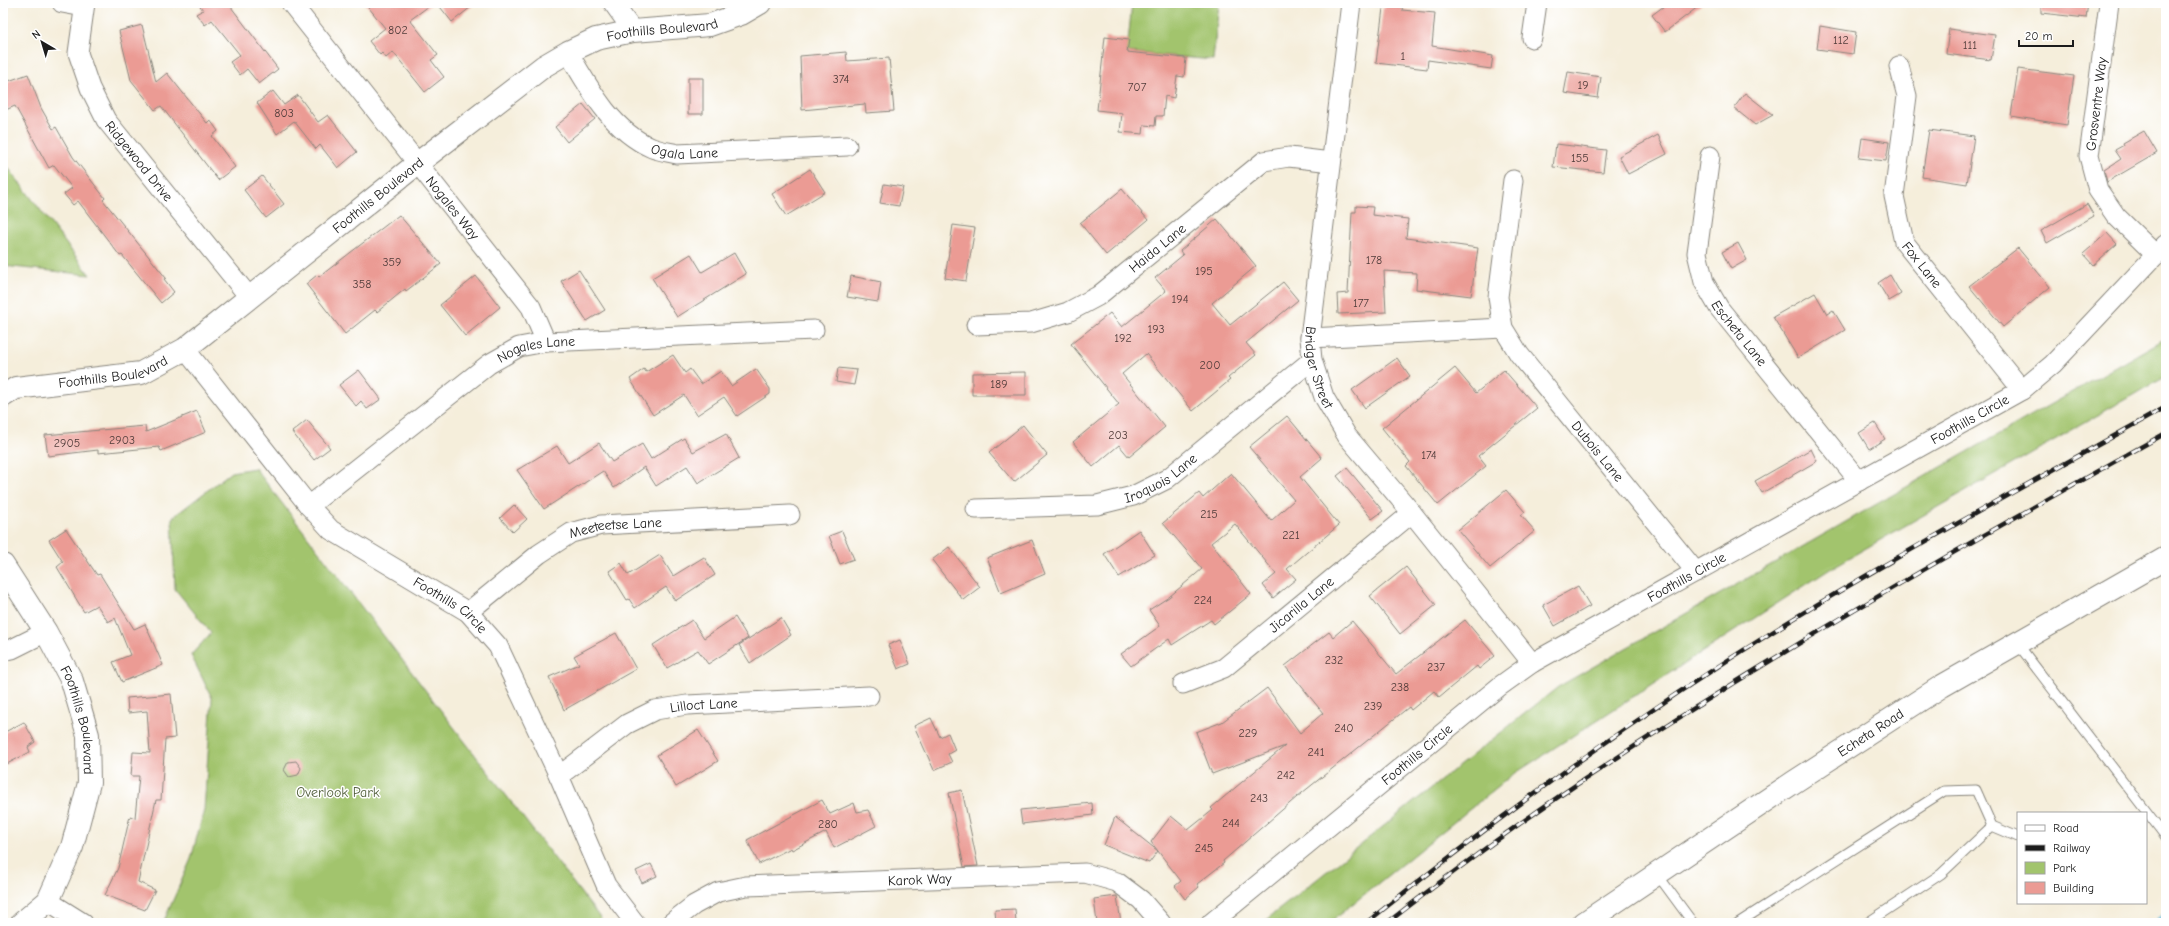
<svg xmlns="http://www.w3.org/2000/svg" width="2169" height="926" font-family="'Comic Neue',sans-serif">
<rect width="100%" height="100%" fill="#fff"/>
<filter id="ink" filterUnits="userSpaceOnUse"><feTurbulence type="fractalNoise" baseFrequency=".025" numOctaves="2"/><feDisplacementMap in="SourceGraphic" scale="8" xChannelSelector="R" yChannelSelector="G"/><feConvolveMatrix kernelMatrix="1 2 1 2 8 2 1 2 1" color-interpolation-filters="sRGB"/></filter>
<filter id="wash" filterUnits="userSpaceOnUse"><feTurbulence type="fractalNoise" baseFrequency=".012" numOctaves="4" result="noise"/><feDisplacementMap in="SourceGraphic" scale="16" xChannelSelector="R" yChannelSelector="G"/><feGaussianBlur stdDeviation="0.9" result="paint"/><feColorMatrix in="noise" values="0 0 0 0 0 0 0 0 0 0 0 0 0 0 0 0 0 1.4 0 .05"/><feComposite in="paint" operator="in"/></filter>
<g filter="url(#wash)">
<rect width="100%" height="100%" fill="#f5eedb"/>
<path fill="#a2c46d" stroke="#5f7044" d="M1132 3H1219L1213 60 1127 52Z
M3 161 90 275 3 266Z
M2166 338V376L1835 566 1511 776 1329 923H1262L1558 687Z
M255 468 604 923H163L191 859 204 810 212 698 191 655 211 633 175 589 172 518 231 472Z"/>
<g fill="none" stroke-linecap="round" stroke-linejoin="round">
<path stroke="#5bb8d9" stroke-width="5.5" d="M2158 923 2166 914"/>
</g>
<g id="blocks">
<path fill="#eb9b94" d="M198 3H228L278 69 259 84 247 69 240 75 230 62 240 55 212 20 205 25 196 14 203 10Z
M365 3H433L410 20 438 55 431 60 444 77 425 92 393 52 386 58 382 53 380 55 369 41 385 28Z
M437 3H476L452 22Z
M1385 3H1403L1402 10 1435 13 1432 46 1493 56 1491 69 1428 60 1427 69 1376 63 1383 8H1385Z
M1668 3H1703L1665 32 1652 15Z
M2041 3H2088L2086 18 2041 13Z
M142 25 156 82 167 73 207 123 210 120 218 131 212 136 235 167 218 180 161 106 155 110 131 80 119 31Z
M1820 26 1856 32 1853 54 1817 49Z
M1949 29 1995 35 1991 60 1946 54Z
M1105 37 1129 40 1127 52 1186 58 1184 77 1177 76 1174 98 1165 96 1163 116H1156L1155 126 1144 125 1143 134 1120 132 1122 113 1097 110Z
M846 52 847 61 889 58 894 111 866 113 865 104 802 110 800 56Z
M2018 69 2074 76 2067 125 2011 116Z
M1568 72 1601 77 1598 98 1564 93Z
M28 74 41 108 53 129 56 127 73 157 105 198 103 200 166 278 164 279 174 292 161 303 122 255 120 256 78 201 73 205 64 194 72 188 54 165 49 168 15 106 3 111V83Z
M688 78H703V114H688Z
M273 91 284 105 298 95 318 122 328 115 357 152 338 168 320 145 316 149 294 121 277 134 257 103Z
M1745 93 1773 115 1755 125 1734 108Z
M583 104 595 119 567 142 555 127Z
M1929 130 1974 136 1967 184 1922 177Z
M2144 131 2157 153 2107 182 2104 170 2121 159 2115 150 2124 145 2123 143Z
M1658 135 1667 154 1628 174 1619 156Z
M1862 138 1889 142 1886 161 1859 158Z
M1556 144 1606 150 1603 172 1553 167Z
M810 169 825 192 786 216 772 194Z
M262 176 284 204 266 218 244 190Z
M884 184 903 187 899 206 880 203Z
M1122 189 1148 220 1106 255 1080 223Z
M2087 204 2094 216 2047 243 2041 231Z
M1356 206 1373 207 1372 215 1408 219 1406 238 1478 248 1471 296 1416 289 1417 273 1384 271 1386 312 1338 314 1337 294 1348 293 1352 212H1356Z
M399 215 441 264 406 291 405 289 377 312 375 310 345 334 306 284 317 275 319 277Z
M1217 219 1256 266 1212 303 1230 325 1283 282 1298 300 1246 343 1256 355 1228 378 1230 380 1193 411 1146 354 1122 374 1165 427 1129 457 1119 445 1093 467 1073 442 1119 404 1071 344 1110 313 1122 327 1166 291 1155 278 1183 255 1180 251Z
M953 225 975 228 966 281 945 278Z
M2107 233 2117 244 2093 265 2083 254Z
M1738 243 1747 260 1731 269 1722 252Z
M2018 248 2050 287 2003 327 1969 286Z
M734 253 746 274 677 317 652 278 691 254 702 272Z
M579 270 605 310 587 321 561 281Z
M1890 275 1901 294 1889 301 1878 283Z
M476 276 500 307 465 336 440 305Z
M851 276 881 282 878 302 847 297Z
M1815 293 1827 314 1833 310 1845 330 1798 358 1773 317Z
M673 355 685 373 690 369 701 384 721 371 731 386 756 369 770 389V394L737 416 724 397 697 415 684 395 653 415 630 379 644 369 646 372Z
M1397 358 1410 376 1365 408 1352 390Z
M838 368 857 370 854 385 836 382Z
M1455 368 1476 393 1504 370 1537 408 1478 456 1486 466 1438 505 1406 466 1410 462 1382 428Z
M359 370 381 399 367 409 361 401 356 406 339 385Z
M1026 372V395H972V373Z
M197 411 206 432 161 451 159 447 98 453V450L48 456 45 435 145 426 146 432Z
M1287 416 1322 458 1300 477 1339 525 1287 569 1296 579 1273 598 1263 585 1276 574 1235 524 1211 543 1251 594 1214 624 1211 620 1172 645 1169 639 1131 666 1121 654 1160 626 1149 610 1169 597 1202 569 1163 523 1199 493 1203 498 1231 473 1271 521 1294 500 1249 447Z
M307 420 330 448 314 460 292 432Z
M1875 423 1885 439 1869 449 1859 433Z
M1023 425 1047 455 1014 482 989 453Z
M726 434 739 458 698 483 687 466 656 486 644 467 614 488 603 471 544 509 517 470 557 446 568 463 599 443 612 462 642 444 651 459 684 438 693 452Z
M1811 449 1817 461 1762 493 1755 481Z
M1347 468 1383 511 1372 519 1337 476Z
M1506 490 1525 512 1521 515 1535 531 1490 568 1458 530Z
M514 505 527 519 513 532 500 518Z
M66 529 97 575 100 574 134 629 145 624 163 665 122 682 113 662 130 655 115 618 108 622 97 605 84 612 57 567 63 562 49 540Z
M1139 530 1155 555 1119 577 1104 554Z
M842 531 854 559 840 564 829 536Z
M1032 540 1045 574 1001 593 987 558Z
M949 547 980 587 963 600 932 560Z
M660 555 673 576 704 557 715 575 675 601 666 587 635 608 629 599 627 600 609 571 621 563 628 575Z
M1406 567 1436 605 1400 634 1370 596Z
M1578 586 1590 606 1555 626 1543 605Z
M735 617 748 638 708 664 698 650 667 668 653 645 692 620 704 638Z
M781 618 791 635 750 663 739 645Z
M1465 620 1495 656 1479 669 1477 666 1439 697 1434 691 1411 710 1409 707 1297 797 1223 861 1224 863 1197 884 1199 887 1185 899 1175 886 1181 881 1151 842 1171 816 1188 830 1213 810 1211 808 1285 746 1212 774 1196 732 1222 722 1267 688 1300 733 1323 713 1285 666 1329 632 1333 637 1352 621 1396 674Z
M616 633 636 669 564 710 549 677 579 664 574 656Z
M900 640 910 664 898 669 888 645Z
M171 694 175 738 165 739 161 800H156L138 882 155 890 145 910 105 895 118 868 130 816 135 818 139 776H131L133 752 150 753 147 711 128 713 127 698Z
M931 718 940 737 948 733 955 750 948 754 952 762 934 770 914 726Z
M24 722 35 742 28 747 30 752 3 766V733Z
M698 730 718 761 676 787 657 755Z
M296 761 301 768 298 775 289 777 284 770 288 762Z
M962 790 978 866 964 867 949 793Z
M822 800 830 814 854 803 857 812 868 810 876 826 834 848 826 832 792 850 791 848 759 864 747 840Z
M1092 803 1093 815 1022 824 1020 810Z
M1115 817 1158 851 1149 863 1104 845Z
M651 864 657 876 642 883 636 871Z
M1117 896 1121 923H1097L1094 899Z
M1015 909 1016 923H996L995 910Z"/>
</g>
</g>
<g filter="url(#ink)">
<use href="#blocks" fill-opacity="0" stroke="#88857c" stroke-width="1"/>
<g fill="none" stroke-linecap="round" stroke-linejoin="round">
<g stroke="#88857c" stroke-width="11">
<path id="service" d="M2017 643 2166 837
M1992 826 2018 837
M1657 874 1693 923
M1738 923 1944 791 1976 790 1992 826 1941 874 1867 923"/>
</g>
<g stroke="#88857c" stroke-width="21">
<g id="minor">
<path d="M62 3 84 7"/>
<path id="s1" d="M85 3 78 53 90 88 106 120 250 298"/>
<path id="s2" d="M291 3 531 307 546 342"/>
<path d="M613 3 633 31"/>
<path id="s3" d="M1351 3 1310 338 1312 360 1324 397 1347 436 1412 513 1532 663"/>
<path d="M2109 3 2089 156 2098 190 2116 216 2156 255"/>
<path d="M1532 38 1537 3"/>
<path id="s4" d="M568 52C589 88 611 130 652 148 660 151 669 152 677 154L847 146"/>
<path id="s5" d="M1899 66 1907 96 1894 196 1904 242 2022 390"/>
<path id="s6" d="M1710 156 1697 253 1704 282 1719 308 1859 481"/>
<path id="s7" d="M1513 180 1498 297 1503 328 1519 354 1696 572"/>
<path id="s8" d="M976 325 1031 323 1068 312 1098 296 1264 161 1289 157 1331 162"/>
<path d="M1310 338 1503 328"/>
<path id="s9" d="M185 349 309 506 331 530 468 612 498 646 559 776 606 885 635 923"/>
<path id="s10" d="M309 506 489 364 519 347 546 342 814 330"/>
<path id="s11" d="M976 509 1097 505 1133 496 1167 479 1312 360"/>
<path id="s12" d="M468 612 539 554 571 533 601 525 790 515"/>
<path d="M3 651 12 649 46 632"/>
<path id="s13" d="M1183 684 1224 668 1412 513"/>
<path id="s14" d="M559 776 627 724 655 710 687 705 869 696"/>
<path d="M48 901 83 923"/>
<path id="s15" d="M671 923 694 905 718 892 746 886 1085 873 1117 882 1141 900 1161 923"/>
<path id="s16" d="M1211 923 1500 686 1532 663 2022 390 2053 364 2166 244"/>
</g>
</g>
<g stroke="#88857c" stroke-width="24">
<g id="tertiary">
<path id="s17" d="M3 396 16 388 141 373 185 349 418 163 544 66 568 52 596 39 633 31 710 25 741 14 760 3"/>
<path id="s18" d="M3 565 46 632 72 681 88 735 89 783 72 847 48 901 22 923"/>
<path id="s19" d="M1584 923 1794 782 1942 686 2166 558"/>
</g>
</g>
<use href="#service" stroke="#fff" stroke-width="9"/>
<use href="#minor" stroke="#fff" stroke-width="19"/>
<use href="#tertiary" stroke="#fff" stroke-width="22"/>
<g stroke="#1c1c1c" stroke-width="4.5">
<path id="rail" d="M1366 923C1505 811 1650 706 1803 613 1922 541 2045 475 2166 407
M1387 923C1455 870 1525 818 1597 771 1781 649 1973 540 2166 433"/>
</g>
<use href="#rail" stroke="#fff" stroke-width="3" stroke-dasharray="9" stroke-linecap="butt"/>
</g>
</g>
<g text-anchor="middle" stroke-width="3" stroke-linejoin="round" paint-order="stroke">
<g font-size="12" fill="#503c3a">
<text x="398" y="34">802</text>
<text x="1841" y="44">112</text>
<text x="1970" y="49">111</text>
<text x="1403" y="60">1</text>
<text x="841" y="83">374</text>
<text x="1583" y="89">19</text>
<text x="1137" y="91">707</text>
<text x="284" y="117">803</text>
<text x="1580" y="162">155</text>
<text x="1374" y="264">178</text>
<text x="392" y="266">359</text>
<text x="1204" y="275">195</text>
<text x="362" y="288">358</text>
<text x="1180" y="303">194</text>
<text x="1361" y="307">177</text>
<text x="1156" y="333">193</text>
<text x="1123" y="342">192</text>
<text x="1210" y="369">200</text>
<text x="999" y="388">189</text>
<text x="1118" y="439">203</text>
<text x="122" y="444">2903</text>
<text x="67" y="447">2905</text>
<text x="1429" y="459">174</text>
<text x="1209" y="518">215</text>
<text x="1291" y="539">221</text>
<text x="1203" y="604">224</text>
<text x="1334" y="664">232</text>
<text x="1436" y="671">237</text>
<text x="1400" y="691">238</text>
<text x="1373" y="710">239</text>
<text x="1344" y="732">240</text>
<text x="1248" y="737">229</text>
<text x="1316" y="756">241</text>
<text x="1286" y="779">242</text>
<text x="1259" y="802">243</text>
<text x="1231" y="827">244</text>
<text x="828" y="828">280</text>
<text x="1204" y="852">245</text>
</g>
<g font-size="14" fill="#1c1c1c" stroke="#fff">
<text dy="5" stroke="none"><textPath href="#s17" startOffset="774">Foothills Boulevard</textPath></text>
<text transform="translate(2096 104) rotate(-83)" y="5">Grosventre Way</text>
<text dy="5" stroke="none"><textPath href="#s4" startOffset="163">Ogala Lane</textPath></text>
<text dy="5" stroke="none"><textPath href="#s1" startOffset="176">Ridgewood Drive</textPath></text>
<text dy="5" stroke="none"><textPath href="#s17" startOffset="438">Foothills Boulevard</textPath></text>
<text dy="5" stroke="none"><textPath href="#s2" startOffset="261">Nogales Way</textPath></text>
<text dy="5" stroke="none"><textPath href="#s8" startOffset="204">Haida Lane</textPath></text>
<text dy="5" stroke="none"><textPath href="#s5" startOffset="208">Fox Lane</textPath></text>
<text dy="5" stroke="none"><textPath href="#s6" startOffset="190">Escheta Lane</textPath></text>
<text dy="5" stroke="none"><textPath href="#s10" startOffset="280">Nogales Lane</textPath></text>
<text dy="5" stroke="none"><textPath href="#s3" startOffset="368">Bridger Street</textPath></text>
<text dy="5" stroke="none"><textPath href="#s17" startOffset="114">Foothills Boulevard</textPath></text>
<text dy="5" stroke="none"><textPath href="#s16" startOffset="914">Foothills Circle</textPath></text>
<text dy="5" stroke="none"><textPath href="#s7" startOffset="305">Dubois Lane</textPath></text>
<text dy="5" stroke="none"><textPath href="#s11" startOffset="191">Iroquois Lane</textPath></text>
<text dy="5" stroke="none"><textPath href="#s12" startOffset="175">Meeteetse Lane</textPath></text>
<text dy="5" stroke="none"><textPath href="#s16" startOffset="590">Foothills Circle</textPath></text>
<text dy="5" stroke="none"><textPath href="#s13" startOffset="144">Jicarilla Lane</textPath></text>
<text dy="5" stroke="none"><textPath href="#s9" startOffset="374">Foothills Circle</textPath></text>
<text dy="5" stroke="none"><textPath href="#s14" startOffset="166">Lilloct Lane</textPath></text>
<text dy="5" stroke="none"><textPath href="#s18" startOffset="175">Foothills Boulevard</textPath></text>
<text dy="5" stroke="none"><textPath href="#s19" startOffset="344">Echeta Road</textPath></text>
<text dy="5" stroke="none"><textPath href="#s16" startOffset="266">Foothills Circle</textPath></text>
<text dy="5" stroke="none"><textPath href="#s15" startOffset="259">Karok Way</textPath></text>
</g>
<g font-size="14" fill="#525f3c" stroke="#fff">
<text x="338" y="797">Overlook Park</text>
</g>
</g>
<rect width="2169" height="926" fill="none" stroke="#fff" stroke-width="16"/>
<rect x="2017" y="812" width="130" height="92" fill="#ffffff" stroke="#a4a4a4"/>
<rect x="2025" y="825" width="20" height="6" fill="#ffffff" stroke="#a4a4a4"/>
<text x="2053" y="832" font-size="12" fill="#1c1c1c">Road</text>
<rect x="2025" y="845" width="20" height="6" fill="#1c1c1c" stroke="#a4a4a4"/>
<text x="2053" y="852" font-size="12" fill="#1c1c1c">Railway</text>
<rect x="2025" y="862" width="20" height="12" fill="#a2c46d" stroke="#a4a4a4"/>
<text x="2053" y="872" font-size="12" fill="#1c1c1c">Park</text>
<rect x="2025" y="882" width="20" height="12" fill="#eb9b94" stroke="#a4a4a4"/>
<text x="2053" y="892" font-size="12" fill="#1c1c1c">Building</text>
<g transform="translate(42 42) rotate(322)" stroke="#ffffff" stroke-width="3" paint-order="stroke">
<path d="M0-3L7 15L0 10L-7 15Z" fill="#1c1c1c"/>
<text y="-6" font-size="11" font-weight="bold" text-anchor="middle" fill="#1c1c1c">N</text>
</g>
<path d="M2019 40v6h54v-6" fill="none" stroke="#1c1c1c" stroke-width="2"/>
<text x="2025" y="40" font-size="12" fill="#1c1c1c" stroke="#ffffff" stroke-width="3" paint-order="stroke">20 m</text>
</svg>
